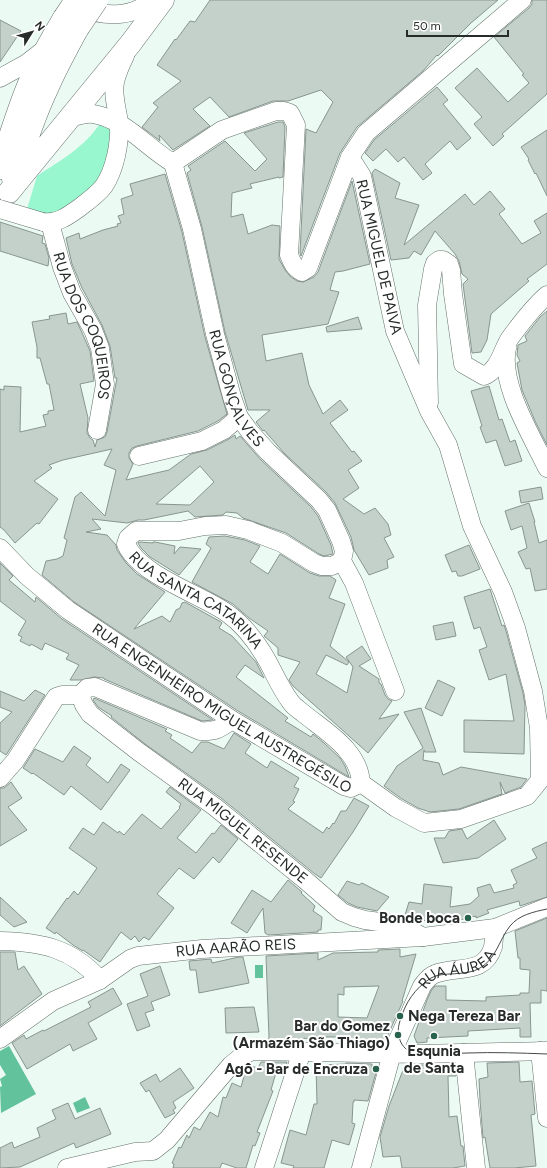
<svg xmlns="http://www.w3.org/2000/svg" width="547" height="1168" font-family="Figtree,sans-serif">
<rect width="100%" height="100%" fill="#ecfaf4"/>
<path fill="#98f7cf" d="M101 122 114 130 115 145 99 180 76 205 45 215 27 209 37 176C61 160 85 147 101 122Z"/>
<path fill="#61c29c" d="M255 965H263V978H255Z
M9 1046 36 1094 1 1113 0 1087 2 1086 0 1079 6 1075 0 1065V1051Z
M85 1097 90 1108 77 1113 73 1103Z"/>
<path fill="#c4d1cb" stroke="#899690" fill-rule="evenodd" d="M210 0H498L471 23 438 56 437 55 423 71 357 127 340 153 301 256 300 253 306 129 316 133 333 102 321 90 288 101H273L229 117 210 97 193 109 210 126 173 150 159 135 160 141 142 127 158 107 153 103 181 81 157 65 175 39 176 40 190 21 195 22Z
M532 0H547V94L502 134 504 136 493 146 474 124 482 117 455 88 477 68 508 102 529 83 522 75 524 74 494 37 529 8 532 4Z
M0 20 21 31 0 62Z
M437 87 448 100 443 104 471 138 457 150 450 141 425 164 432 173 423 180 404 157 398 162 386 149 373 161 365 153 374 140Z
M278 122H283L285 127 283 177 279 178V177L250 184 252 188 232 193 231 217 243 214 248 234 272 225 280 226 279 259 285 270 290 276 297 281 303 282 314 277 318 272 352 181 370 264 343 271 335 272 330 290 339 292 328 324 262 335 266 361 302 353 309 385 323 414 340 400 348 410 330 423 352 452 354 451 362 461 348 470 359 488 343 499 364 514 375 508 388 524 391 535 384 538 394 557 387 560 388 568 369 575 354 550 351 537 335 503 326 492 284 453 264 430 263 431 256 422 270 410H248L225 332 202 227 187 173 191 170 188 166 225 141 255 171 267 159 244 133Z
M547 130V196L536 173 535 174 528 160 529 159 521 147Z
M375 169 400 183 395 198 419 205 404 245 465 194 474 205 490 191 505 209 499 214 522 244 541 233 534 221 547 213V264L527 279 529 281 491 314 487 340 481 352 472 353 463 284 468 279 462 274 459 261 455 254 435 231 421 255 414 251 409 258 391 260 372 173Z
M165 174 182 232 205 337 227 414 218 421 198 431 137 446 132 448 129 453V458L133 464 126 480 169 470 191 454 207 450 229 439 235 435 236 439 240 436 261 460 311 507 318 516 331 545 333 554 324 556 319 554 286 533 243 518 237 513 226 512 223 515 195 517 188 511 144 520H138L127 523 92 519 101 529 86 532 107 535 116 545 117 550 126 563 137 574 165 592 134 629 162 616 170 622 176 610 180 608 182 603 185 602 221 622 222 623 219 628 232 636 256 662 264 678 245 665 236 677 288 718 285 721 311 737 313 734 324 743 340 758 345 766 349 777 238 711 74 602 42 575 46 561 57 559 63 556 67 540 64 538 75 497 81 492 105 516 116 470 104 465 112 449 63 460 49 465 52 468 34 481 58 499 39 524 37 523 15 543 4 530 0 527V389L4 390V386L21 387 20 432 46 426 43 415 48 414V411L54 410 49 384H47L40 358H37V347L32 322 50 319 49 316 66 313 68 324 77 322 83 335 90 351 94 381 80 384 88 418 87 433 90 438 93 440 95 447 97 440 105 437 107 432 117 378H115L110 346 102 325 82 288 72 264 66 238 79 233 80 239 103 230 118 226 117 224 121 223 118 216 124 214 121 199 133 195 130 184ZM200 466 214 482 190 505 156 504Z
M0 222 43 236 42 243 45 244 49 258 48 266 0 251Z
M547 311V445L535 421 522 390 517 363 520 361 517 355 518 345 527 341 525 336 540 317Z
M358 317 362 329 327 332 326 327Z
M489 386 499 420 502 419 510 442 515 440 522 461 505 466 496 440 486 443 480 427 482 426 471 391Z
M541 487 543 499 521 503 519 491Z
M529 503 535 522H534L539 543 547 540V589L535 591 530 568 526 569 518 552 527 548 522 526 511 530 505 511Z
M225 536 245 540 260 546 250 562 268 574 280 554 310 573 319 576H330L336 580 329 598 345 604 330 646 349 662 347 665 326 655 316 674 347 693 353 667 346 657 362 646 371 659 359 666 379 679V683L381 684 385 695 388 699 392 701 379 719 399 714 368 753 293 686 289 680 300 662 278 655V648L264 636 268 631 249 618 233 604 192 582 211 548 206 544 209 537Z
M140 542 153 543V542H155L175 546 174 554 180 547 201 549 179 575 150 557 141 548 138 543Z
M469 545 480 569 462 576H458L456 571 452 572 445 555Z
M0 563 13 576 9 580 35 602 36 597 62 619 213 720 202 721 104 679V678L94 677 81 680H70L79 665 66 659 69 654 45 643 42 650 31 644 30 646 20 641 22 637 18 635 26 621 0 601Z
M490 589 502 626 504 625 506 631 523 693 525 705 524 754 464 752V720L514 721 506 674 489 680 479 650 487 647 480 627 474 629 464 597Z
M453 622 456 636 436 640 433 626Z
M438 680 455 688 442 716 425 708Z
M35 690 45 695 6 755 0 751V723L12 712 0 707V691L24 701Z
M94 698 167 729 165 731 172 735 170 738 192 753 201 742H208L224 749 234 733 251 744 245 753 267 768 271 761 299 778 294 787 299 789 293 801 295 802 288 809 323 833 327 827 329 829 333 823 334 824 341 811H346L354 798 369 806 353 832 321 878 315 874 221 798 145 744 111 717 112 716 98 707 93 700Z
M421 708 436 752H425L424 750 423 760 439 763 443 775 461 767 527 779 521 787 505 793 500 782 502 794 459 809 430 812 418 808 402 799 384 786 397 766 423 748 404 712Z
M74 746 91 758 86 765 108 783 121 764 130 770 101 810 71 786 64 795 33 773 32 774 23 768 35 749 63 762Z
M11 782 22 798 8 807 27 830 0 846V788H4Z
M170 787 201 810 177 838 196 853 212 833 214 834 221 825 238 839 219 863 213 857 194 879 179 868 157 894 174 908 149 940 144 937 139 942 135 936 131 940 121 932 100 962 83 950V951L73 945 56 932 55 934 46 928 67 898 68 899 74 891 78 895 97 868 69 848 83 828 94 835 103 822 118 833 119 831 124 835 142 814 161 829 180 808 179 807 181 804 166 792Z
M494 820 506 839 478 858 443 863 434 838H445L449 831 462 829 467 839Z
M547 842V897L520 906 519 901 487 910 489 913 476 918V916L447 923 412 919 405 915 409 902 422 904 424 884 452 887 450 907 470 904 479 896 477 888 490 884 494 893 514 888 513 885 517 883 511 870 537 858 532 849Z
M288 880 302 892 301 893 315 906 313 911 322 917 321 930H318V932L268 935 265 933 263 908 247 933 231 923 252 890 271 902Z
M347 881 359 885 362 883 389 897 377 911 357 907 348 903 338 895Z
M0 897 27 922 14 927 0 915Z
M547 918V991L541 990V1003H530L531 1037H520V1028L468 1031V1036L427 1038V1042L417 1043 414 1036 427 1000 431 991 435 986H446V1000L486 1001V997L520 995V993H529L530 970 520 969V958H518L515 931Z
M400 949V957L416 954 402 1001H403L385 1042H348V1039H347V1037H311V1038L298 1039 297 1041H268L269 1037 266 956 318 953V960L333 953 378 952V950ZM379 986 367 1018 338 1017V994L344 995V987Z
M0 952H15L18 970 24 966 42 994 0 1026Z
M239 957H243L249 983 199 993 196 970H190L189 961 211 959 212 963Z
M160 966 170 995 151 1002 154 1010 145 1013 150 1026 137 1031 127 1004 148 996 140 974Z
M113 988 122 1004 88 1023 97 1039 73 1051 70 1044 27 1069 12 1043 24 1035 26 1039 43 1030 44 1031 91 1007 88 1002Z
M254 1007 259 1032 226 1033 225 1008Z
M261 1062H287L285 1070 277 1069 271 1090 273 1091 257 1132 260 1133 255 1146 253 1145 246 1168H237L222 1163 220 1168H173L174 1164 172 1163 179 1147 181 1148 187 1135 189 1138 194 1127 200 1130 210 1112 218 1117 223 1097 226 1098 232 1083 241 1087 247 1065 258 1068Z
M519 1062 520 1082 532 1081 535 1114 531 1115 536 1166 514 1168H490L485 1137 483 1138 480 1100 479 1079 488 1077 487 1063Z
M346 1063 372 1064V1069H377L368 1101 354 1100V1102H353L352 1123 355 1124 349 1145 332 1140 324 1168H293L294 1166 281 1163 290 1130 306 1135 314 1104H317L316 1065 346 1064Z
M405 1065H455L456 1076H448L449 1117 457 1116 461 1146H463L465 1166 453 1168H402L400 1156 383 1157 380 1137 389 1106Z
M180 1068 194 1088 173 1102 176 1108 173 1110 175 1113 165 1118 149 1090 146 1092 140 1083 156 1074 160 1082Z
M68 1103 75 1119 100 1108 111 1134 76 1148 74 1143 20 1167 0 1168V1148L12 1142 14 1148 40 1137 37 1128 56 1119 52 1110Z"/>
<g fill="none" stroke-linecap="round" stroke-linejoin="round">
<g stroke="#65716b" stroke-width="19">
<g id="minor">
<path d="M78 6C102 17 131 19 152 0"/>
<path d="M0 78 27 63 45 49"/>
<path id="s1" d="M71 117C78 116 86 113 93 114 125 119 147 148 173 163L192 229 215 334 232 397 239 417 250 432 268 452 319 500 327 510 341 541 344 551 342 561 354 583 395 691"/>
<path d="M350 157 366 133 522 0"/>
<path d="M43 222C57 224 68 216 79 208 87 202 98 194 104 186 115 169 120 144 119 124 118 110 112 96 115 82 117 73 121 64 125 56"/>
<path id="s2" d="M50 223 62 267 72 293 93 330 100 348 105 384 97 430"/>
<path d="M507 348C499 384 532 436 547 468"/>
<path d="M429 403 427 305 433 269 435 263 439 260H443L449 264 451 270 453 294 463 364 484 376C499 370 502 350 510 338 521 323 533 307 547 295"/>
<path d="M139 456 202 441 224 430 239 417"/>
<path id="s3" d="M0 548 27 576 68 610 232 720 344 786 351 788 361 783 396 808 424 823 461 819 527 796 540 780 539 728 533 691 516 628 503 592 472 526 448 445 429 411 395 331 362 176 350 157 308 268 302 272C294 268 292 262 289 255L296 125 290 113 284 111H276L222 130 173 163"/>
<path id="s4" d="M342 561 332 566H322L314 563 282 543 248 530 226 525 205 526 179 531H136L128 538 126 544C139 575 200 594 227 613 244 625 258 644 268 662 275 675 281 689 290 701 293 706 299 710 303 713 326 732 359 750 361 783"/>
<path id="s5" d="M80 695 84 705 90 714 139 752 215 807 304 879 342 912 354 917 365 920 402 925 423 937"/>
<path d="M0 778 15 761 56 697 62 695H80L87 688 95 687 200 731C216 732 219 729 232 720"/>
<path d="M0 941C41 942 72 948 100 980"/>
<path id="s6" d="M0 1039 53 1001 100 980 130 959 138 956 202 949 423 937 495 928 547 907"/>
<path d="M540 1051 547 1118"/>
<path d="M464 1053 476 1168"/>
<path d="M67 1168 135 1152 153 1151 167 1140 231 1065 242 1056 252 1051 420 1054 547 1051"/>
<path d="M264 1168 302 1051"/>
<path id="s7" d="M361 1168 392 1053 422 986C426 981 429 976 435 974 457 965 484 976 493 947 494 941 494 934 495 928"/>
</g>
</g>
<g stroke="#65716b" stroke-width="23">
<path id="major" d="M0 168C9 139 18 109 30 81 40 59 52 38 64 18
M13 179C24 149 33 118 47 89 56 68 67 48 78 28
M9 192 131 43 163 0"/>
</g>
<use href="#minor" stroke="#fff" stroke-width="18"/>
<use href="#major" stroke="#fff" stroke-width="22"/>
<path stroke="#454b49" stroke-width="1" d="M547 909C533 912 519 915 510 926 499 940 496 959 480 968 466 977 442 971 431 978 415 988 405 1003 400 1021 396 1032 399 1047 411 1052 429 1058 450 1053 468 1053 494 1052 521 1053 547 1054"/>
<g stroke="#65716b" stroke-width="19" stroke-linecap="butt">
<path id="minor-bridge" d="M0 209 43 222"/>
</g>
<g stroke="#65716b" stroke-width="23" stroke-linecap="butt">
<path id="major-bridge" d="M64 18 76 0
M78 28 97 0"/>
</g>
<use href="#minor-bridge" stroke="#fff" stroke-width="18"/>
<use href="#major-bridge" stroke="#fff" stroke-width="22"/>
</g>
<g fill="#28624c" stroke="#fff" stroke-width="1.5">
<circle cx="468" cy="918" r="4"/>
<circle cx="400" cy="1016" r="4"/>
<circle cx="398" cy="1035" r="4"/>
<circle cx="434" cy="1036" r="4"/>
<circle cx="376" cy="1069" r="4"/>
</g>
<g text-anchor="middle" stroke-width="4" stroke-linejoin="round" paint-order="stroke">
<g font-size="15" fill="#272c2a" stroke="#fff">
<text transform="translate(379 257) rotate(77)" y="5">RUA MIGUEL DE PAIVA</text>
<text dy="5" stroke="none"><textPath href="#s2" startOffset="109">RUA DOS COQUEIROS</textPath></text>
<text dy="5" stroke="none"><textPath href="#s1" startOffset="352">RUA GONÇALVES</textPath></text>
<text dy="5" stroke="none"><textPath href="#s4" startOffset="325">RUA SANTA CATARINA</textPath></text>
<text dy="5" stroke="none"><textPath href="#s3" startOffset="275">RUA ENGENHEIRO MIGUEL AUSTREGÉSILO</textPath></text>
<text dy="5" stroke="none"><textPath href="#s5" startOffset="214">RUA MIGUEL RESENDE</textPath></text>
<text dy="5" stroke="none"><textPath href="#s6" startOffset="260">RUA AARÃO REIS</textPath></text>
<text dy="5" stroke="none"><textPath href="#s7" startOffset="233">RUA ÁUREA</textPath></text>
</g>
<g font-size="15" font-weight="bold" fill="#272c2a" stroke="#fff" text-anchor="end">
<text x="460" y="923">Bonde boca</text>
<text x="408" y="1021" text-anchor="start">Nega Tereza Bar</text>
<text x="390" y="1031">Bar do Gomez<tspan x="390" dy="17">(Armazém São Thiago)</tspan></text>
<text x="434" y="1056" text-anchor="middle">Esqunia<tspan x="434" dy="17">de Santa</tspan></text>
<text x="368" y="1074">Agô - Bar de Encruza</text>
</g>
</g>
<g transform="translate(32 32) rotate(53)" stroke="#ffffff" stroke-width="3" paint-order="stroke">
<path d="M0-3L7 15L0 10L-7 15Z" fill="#272c2a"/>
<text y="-6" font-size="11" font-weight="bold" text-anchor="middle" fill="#272c2a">N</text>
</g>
<path d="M407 30v6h101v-6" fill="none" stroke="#272c2a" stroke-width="2"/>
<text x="413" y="30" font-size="12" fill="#272c2a" stroke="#ffffff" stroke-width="3" paint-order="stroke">50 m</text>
</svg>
